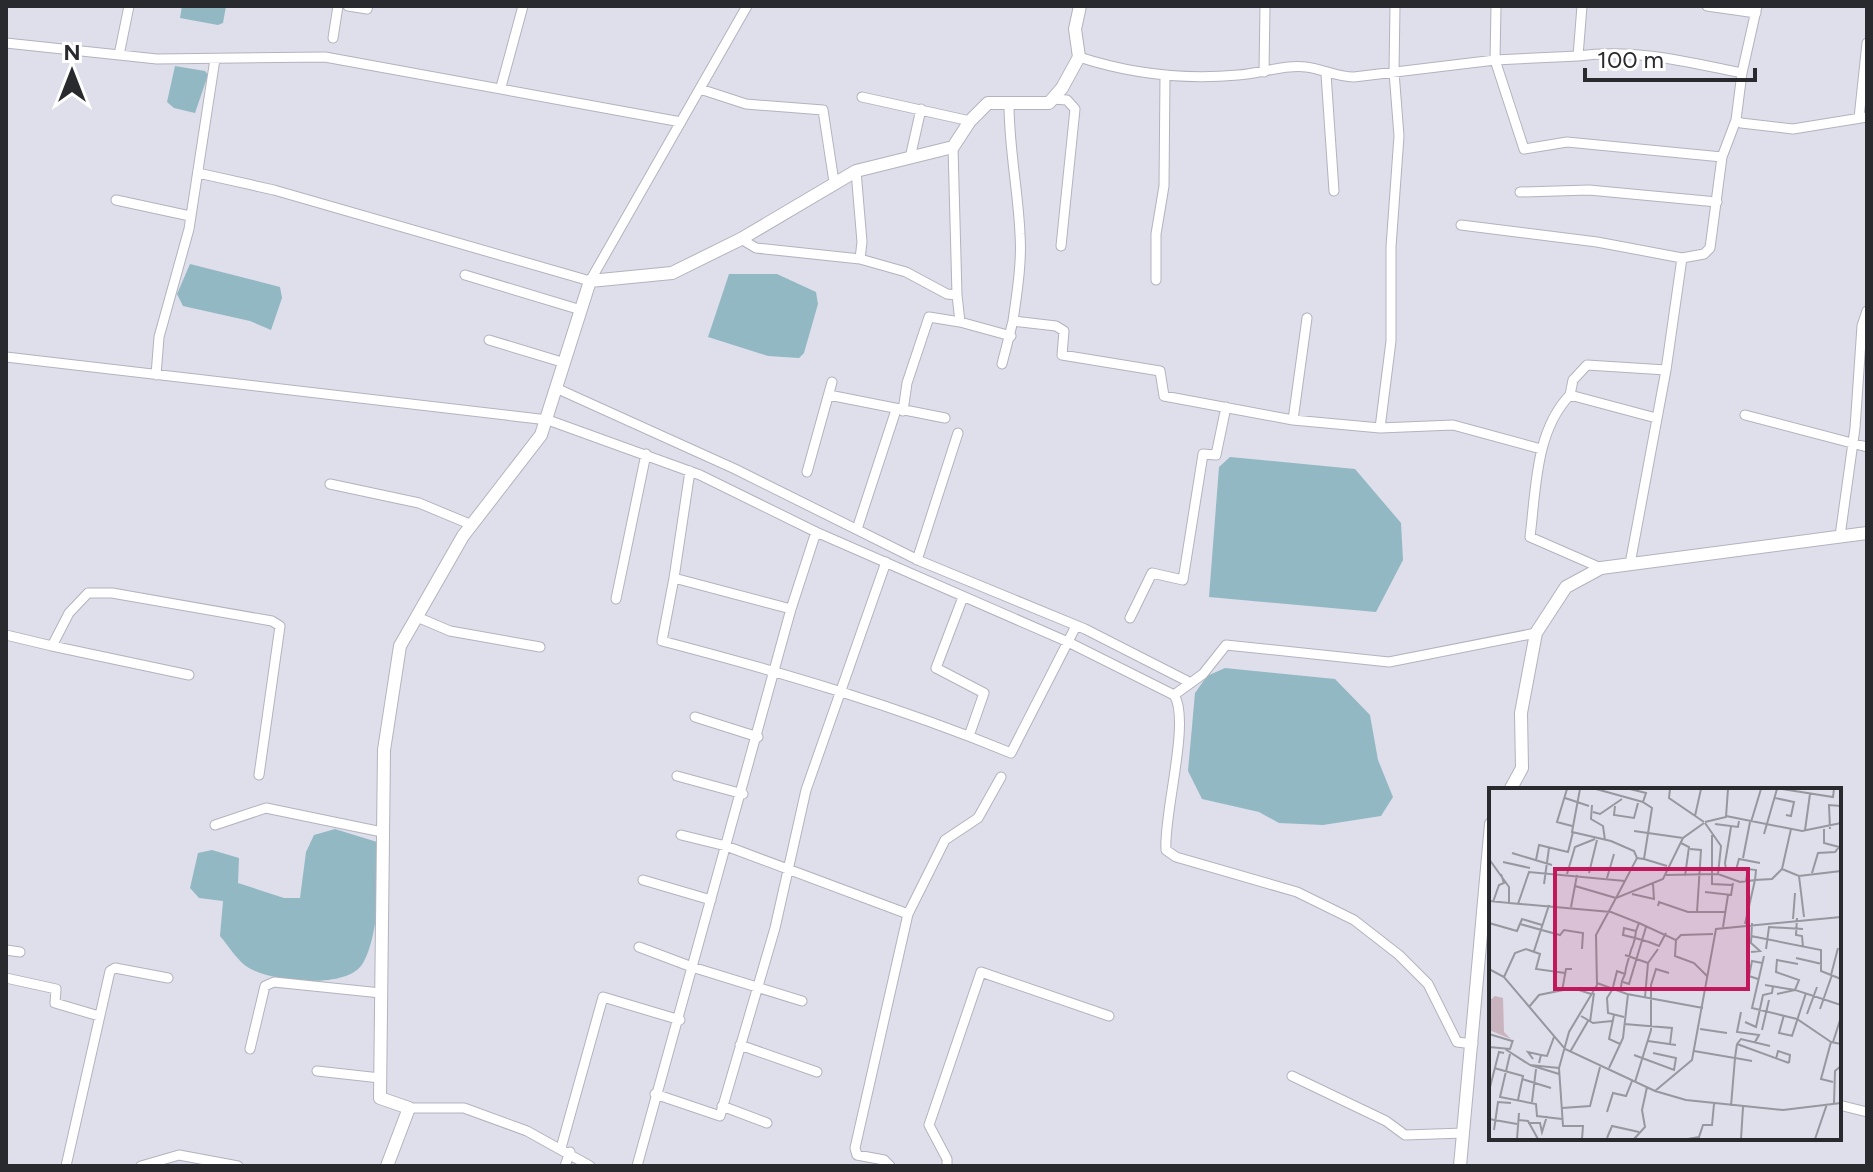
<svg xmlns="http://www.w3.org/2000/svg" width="1873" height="1172" font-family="Figtree,sans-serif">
<rect width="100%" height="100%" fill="#dedfea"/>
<path fill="#92b8c3" d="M182 6H226L223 23 218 25 180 18Z
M175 66 205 71 208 75 195 113 174 108 167 102Z
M190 264 280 287 282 298 271 330 250 321 183 306 177 294Z
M729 274H777L816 292 818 304 804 353 799 358 768 356 708 337Z
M1230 457 1355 469 1401 523 1403 560 1376 612 1209 597 1219 467Z
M1225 668 1335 679 1370 715 1378 760 1393 797 1381 816 1323 825 1279 823 1259 812 1202 799 1188 771 1195 693 1207 676Z
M335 829 377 842C381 872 379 936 363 963 348 990 273 982 249 968 238 962 228 945 220 936L223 901 199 898 190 888 198 853 212 850 239 858 238 883 284 898H300L306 852 314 835Z"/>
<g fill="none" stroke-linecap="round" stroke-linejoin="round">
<g stroke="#b2b3be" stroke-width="11">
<path id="street" d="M348 6 367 9 368 6
M1496 6 1495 60 1524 149 1567 142 1722 157
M1582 6 1578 56C1635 48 1687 62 1742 73L1736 120 1741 123 1793 129 1867 117
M1707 6 1756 13
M333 38 338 6
M6 43 157 59 325 57 681 122
M119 55 129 6
M1079 57C1131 74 1183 80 1238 75 1259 74 1285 64 1306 67 1323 69 1336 77 1354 77L1495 60 1578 56
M1264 72 1265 6
M1742 73 1757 6
M1326 74 1334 191
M501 87 523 6
M700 89 746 104 823 110 834 182
M862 97 970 121
M1052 99 1067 100 1075 109 1061 246
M1009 104C1009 148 1018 190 1020 234 1022 263 1017 292 1013 321
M1859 118 1867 43
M910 158 921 109
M856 171 862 242 860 259
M198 173 274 190 590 281 747 6
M1520 192 1589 190 1717 202
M116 200 190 216
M1461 225 1597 242 1682 258 1704 254 1710 248 1722 157 1736 120
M741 239 756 248 860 259 906 272 947 294 957 295 953 147
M465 275 581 310
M1156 280V234L1164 186 1165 76
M960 322 1011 336
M489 340 565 363
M6 357 548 420 700 475 816 532 791 609
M1002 364 1013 321 1056 326 1064 331 1062 355 1160 371 1164 396 1293 420 1380 428 1453 425 1541 449
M156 375 159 337 189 229 215 59
M558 389 735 469 920 561 1085 629 1191 683
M829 395 945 418
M1570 395 1573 380 1587 365 1666 370
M903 411 907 383 929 317 960 322 957 295
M1745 415 1867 447
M1293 420 1307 318
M1380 428 1391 341V247L1399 136 1394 72 1395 6
M807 472 832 382
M330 484 419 503 472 525
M857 529 896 410
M816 532 1068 642 1174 695C1191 720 1163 816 1166 850L1176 857 1297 892 1354 920 1399 955 1428 984 1457 1042 1473 1044
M1840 536 1855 428 1862 326 1867 311
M917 560 958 433
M1630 564 1666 370 1682 258
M1601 568 1530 537C1536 490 1535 431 1570 395L1656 418
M674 578 690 471
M963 597 936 668 984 693 969 736
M616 599 646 454
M417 617 450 631 540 647
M1130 618 1152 573 1183 580 1203 454 1216 455 1226 407
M6 635 52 646 69 613 88 593H112L272 621 280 626 259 775
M52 646 189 675
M1174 695 1203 674 1226 645 1389 662 1536 633
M695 717 758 737
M677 776 743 794
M215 825 266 808 382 832
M681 835 726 846 908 914
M643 880 711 900
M639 947 692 967 802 1001
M6 950 20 952
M6 978 56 989 55 1003 99 1016
M740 1045 817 1072
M250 1049 265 986 274 982 381 993
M317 1071 380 1078
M1292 1076 1386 1121 1405 1135 1464 1133
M655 1094 720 1116 775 928 806 790 886 562
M1839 1105 1867 1112
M722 1106 767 1123
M409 1108H464L527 1131 590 1166
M561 1148 603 997 680 1020
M66 1166 110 971 115 968 168 978
M141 1166 179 1155 238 1166
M565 1166 570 1152
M637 1166 791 609 674 578 662 641C781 672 897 706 1011 753L1076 626
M890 1166 884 1160 857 1155 855 1148 908 914 945 840 978 818 1001 777
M947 1166V1159L929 1125 981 972 1109 1016"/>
</g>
<g stroke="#b2b3be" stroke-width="14">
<path id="secondary" d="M1510 790 1522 768 1521 713 1536 633 1566 587 1601 568 1867 533
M387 1166 409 1108 380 1098 384 750 400 646 463 536 541 435 590 281 672 273 741 239 856 171 953 147 970 121 988 103H1049L1062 88 1079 57 1075 29 1080 6
M1460 1166 1491 824"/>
</g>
<use href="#street" stroke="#fff" stroke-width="9"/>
<use href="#secondary" stroke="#fff" stroke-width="12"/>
</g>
<g transform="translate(1489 788)">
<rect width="352" height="352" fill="#dedfea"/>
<path d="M6 208 14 210 15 244 22 251 0 242V213Z" fill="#c9b3bf"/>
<path fill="none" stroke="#96979f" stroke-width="2" d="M78 1 68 34 83 38M91 1 83 44 122 53 145 63 148 70M107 1 154 14M181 1 180 10 215 34M293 1 344 9 345 1M76 10 100 18M286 10 305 14 302 28 297 27M103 17 102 31 114 38 116 52M126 18 125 27 145 30 149 15M104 24 111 26 133 11M206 28 212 1M237 28 313 43 352 35M216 34 237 29 239 1M262 34 272 1M216 35 232 58 229 86 251 94 266 92 267 82 259 81 257 93M226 36 249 39 250 33M242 39 236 75 237 81 247 82M335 41V55L350 59M341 41 340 17 352 18M316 42 321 6M145 43 194 50M275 46 288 1M223 47V96L243 97M192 55 200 59 196 88M201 61 212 62 208 124M23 65 63 77M254 70 261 34M0 71 20 99V115L0 113M155 71 178 78M47 72 50 57 79 64 84 44M14 74 41 80M293 81 302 41M247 82 250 71 271 75M100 85 108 52M323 85 329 65 346 64 350 59M78 86 86 59 106 51M177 87 229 86M310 88 315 129M118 90 125 66M55 96 60 60M86 98 127 110 148 70 155 71 163 20 154 14 157 5 141 1M216 104 242 107 244 95M143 106 165 111 164 96M4 114 10 97 15 95 12 86M20 115 122 124 150 135 147 143M29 116 40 84 136 93M169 118 170 114 199 124H237M82 119 88 87M308 130 307 147 313 148 314 159M304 131 306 105M0 135 28 143 33 131 53 137M150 135 187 152 186 168 205 175 218 188M31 136 71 147 75 142 94 145 93 161M256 136 266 92 283 91 293 81 310 88 352 83M234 139 239 107M262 148 332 162V183L352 191M187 152 192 147 224 146M277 161 280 139 314 141M45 163 60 117M262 164 271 163 262 155 263 135M136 167 159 175M275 168 263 220 308 231 342 254M307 170 333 176M309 176 288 172 287 184 310 192 306 202 352 217M0 181 15 189 76 261 166 303 197 312 294 322 352 315M342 187 349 160M15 189 26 165 37 161 51 166 47 181 76 185M269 191 260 188 263 173 273 175M134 194 140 196 157 139M108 195 138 206 214 220M276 197 306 202 288 206M124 199 128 183 136 186M125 199 118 210 119 225 135 229M73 203 77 181H83M131 204 133 193 136 186 137 180 142 162 144 157 146 150 147 143 135 140 134 147 146 150 160 154 170 158 177 145M156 209 159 175 169 161M40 219 50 207 84 200 102 206M331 221 343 187M252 224 248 244 270 247 266 254M318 226 328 199M125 227 120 251 131 256M295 227 290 245 304 248M92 228 104 235 123 233M101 234 105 205M256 234 267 239 274 207 283 205 284 198M135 236 183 240 181 256M211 241 238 245M273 242 280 212M0 246 23 253M303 248 317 205M159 253 187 257M344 254 352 229M248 256 300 275M248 256 252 251 281 258M248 256 246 270 263 273M0 259 21 261 24 252M16 261 41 277M205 263 246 270 242 318M81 264 99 233M21 266 11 309 47 316 48 328 73 331M52 267 58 268 65 249M145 267 185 282 187 270 164 265M44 271 39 264 52 267 50 275M287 271 289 263 301 267 300 275M5 280 34 288 29 312M120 280 134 250 139 206M70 286 41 277 70 280M33 291 62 300M146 294 162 242V197L167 181 180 185M344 294 332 291 342 254 352 256M0 303 10 264 15 265M166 303 203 272 227 141 352 129M43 314 47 281M345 315 346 283 352 278M73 320 101 318 111 279M118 324 124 305 137 308 143 293M0 331 28 336M29 332 39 333 49 351M39 335H51L53 344 58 328M5 342 9 314 22 315M118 350 123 338 150 344M28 351 30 325M93 351 94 338H74L70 280 80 244 108 197 107 147 127 110 174 91 194 50 215 35M145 351 156 339 153 322 158 299M199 351 210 349 214 337H223L225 316M252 351 254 319M326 351 338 316"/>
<path fill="#c2185b" fill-opacity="0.15" stroke="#c2185b" stroke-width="4" d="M66 81H259V201H66Z"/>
<rect width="352" height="352" fill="none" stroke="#292a2e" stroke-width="4"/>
</g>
<rect width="1873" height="1172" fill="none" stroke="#292a2e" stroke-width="16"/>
<g transform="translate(72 72)" stroke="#ffffff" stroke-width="6" paint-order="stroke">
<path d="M0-6L14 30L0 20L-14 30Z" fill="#292a2e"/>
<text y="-12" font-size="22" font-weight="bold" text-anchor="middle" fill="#292a2e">N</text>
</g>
<path d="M1585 68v12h170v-12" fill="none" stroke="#292a2e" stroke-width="4"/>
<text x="1597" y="68" font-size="24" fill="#292a2e" stroke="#ffffff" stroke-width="6" paint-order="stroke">100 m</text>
</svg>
